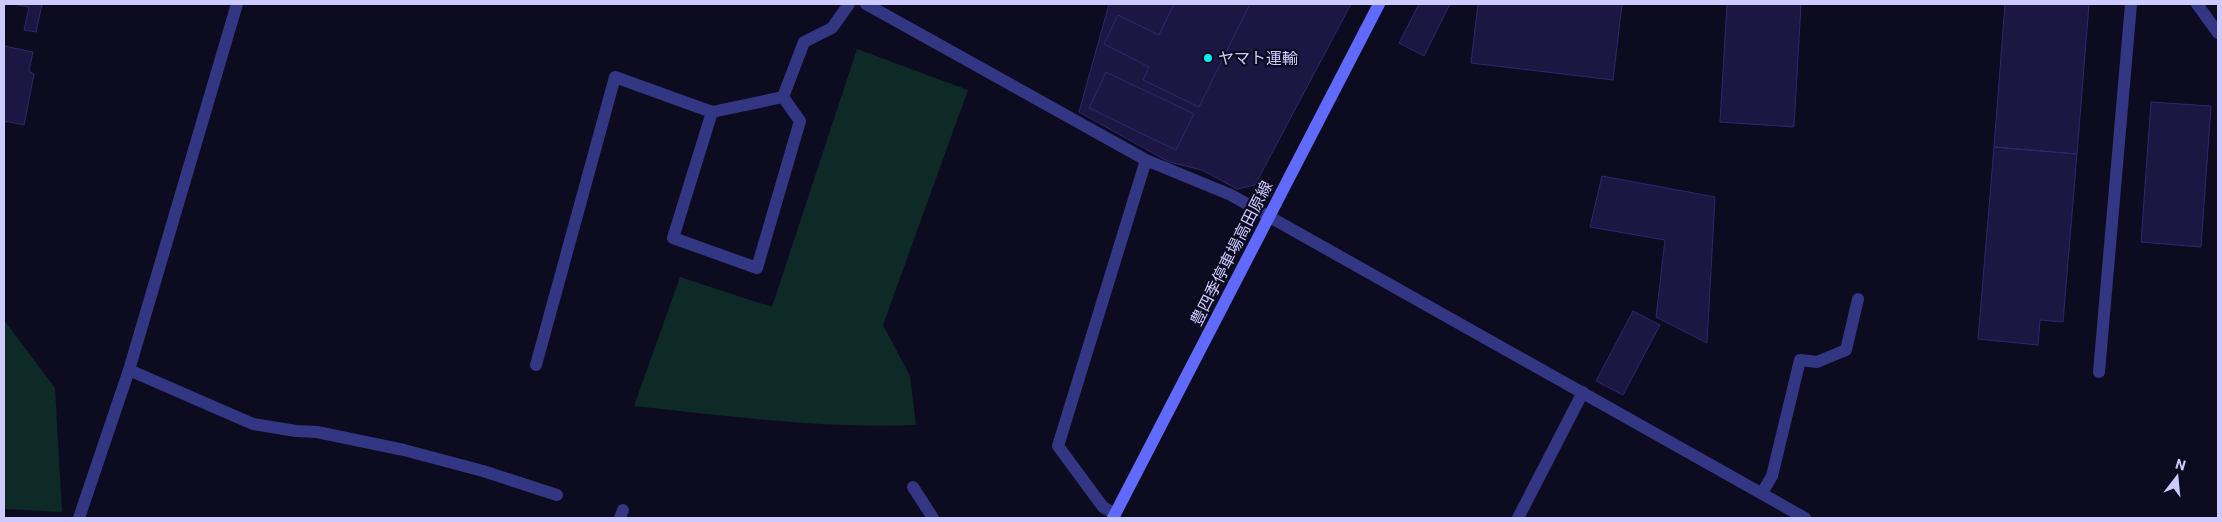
<svg xmlns="http://www.w3.org/2000/svg" width="2222" height="522" font-family="Roboto,'Noto Sans JP',sans-serif">
<rect width="100%" height="100%" fill="#0d0b20"/>
<path fill="#0e2a27" d="M857 49 968 90 883 325 910 376 916 425C822 429 728 416 634 406L680 277 772 307Z
M4 320 55 388 62 512 4 509Z"/>
<path fill="#1c1642" stroke="#2f276f" d="M13 4H42L36 32 24 30 29 7Z
M1109 4H1351L1255 185 1237 189 1202 170 1169 162 1079 112Z
M1174 4H1250L1199 107 1143 80 1149 67 1104 44 1118 15 1159 35Z
M1419 4H1450L1424 56 1399 43Z
M1478 4H1622L1613 80 1471 63Z
M1727 4H1801L1794 127 1720 122Z
M2005 4H2089L2077 154 1994 147Z
M4 46 33 52 29 71 34 74 24 125 4 121Z
M1106 72 1194 114 1176 150 1089 108Z
M2151 102 2211 106 2201 247 2141 242Z
M1994 147 2077 154 2063 322 2040 320 2038 345 1978 339Z
M1602 176 1715 197 1707 343 1656 317 1665 240 1590 227Z
M1633 311 1660 325 1623 395 1596 381Z"/>
<g fill="none" stroke-linecap="round" stroke-linejoin="round">
<path stroke="#333682" stroke-width="12" d="M2197 4 2218 33
M783 97 800 121 757 268 673 238 712 112Z
M783 97 804 42 832 28 849 4
M536 365 615 77 712 112
M2099 372 2131 4
M913 487 933 518
M1762 493 1772 476 1800 360 1817 362 1846 350 1858 299
M620 518 623 510
M1518 518 1583 392"/>
<path stroke="#333682" stroke-width="12" d="M866 4 1146 160 1231 195 1268 216 1805 518
M129 370 253 424 296 431 317 432 404 450 483 471 557 495
M1115 514 1103 507 1058 446 1146 160
M79 518 129 370 237 4"/>
<path stroke="#616aff" stroke-width="12" d="M1113 518 1379 4"/>
</g>
<circle fill="#00f0f5" stroke="#0d0b20" stroke-width="2" cx="1208" cy="58" r="5"/>
<g text-anchor="middle" stroke-width="4.5" stroke-linejoin="round" paint-order="stroke">
<g font-size="16" fill="#cccaff" stroke="#0d0b20" text-anchor="start">
<text x="1218" y="64">ヤマト運輸</text>
</g>
<g font-size="16" fill="#cccaff" stroke="#0d0b20">
<text transform="translate(1231 253) rotate(-63)" y="6">豊四季停車場高田原線</text>
</g>
</g>
<rect width="2222" height="522" fill="none" stroke="#cccaff" stroke-width="10"/>
<g transform="translate(2177 477) rotate(16)" stroke="#0d0b20" stroke-width="4" paint-order="stroke">
<path d="M0-4L9 19L0 12L-9 19Z" fill="#cccaff"/>
<text y="-8" font-size="14" font-weight="bold" text-anchor="middle" fill="#cccaff">N</text>
</g>
</svg>
